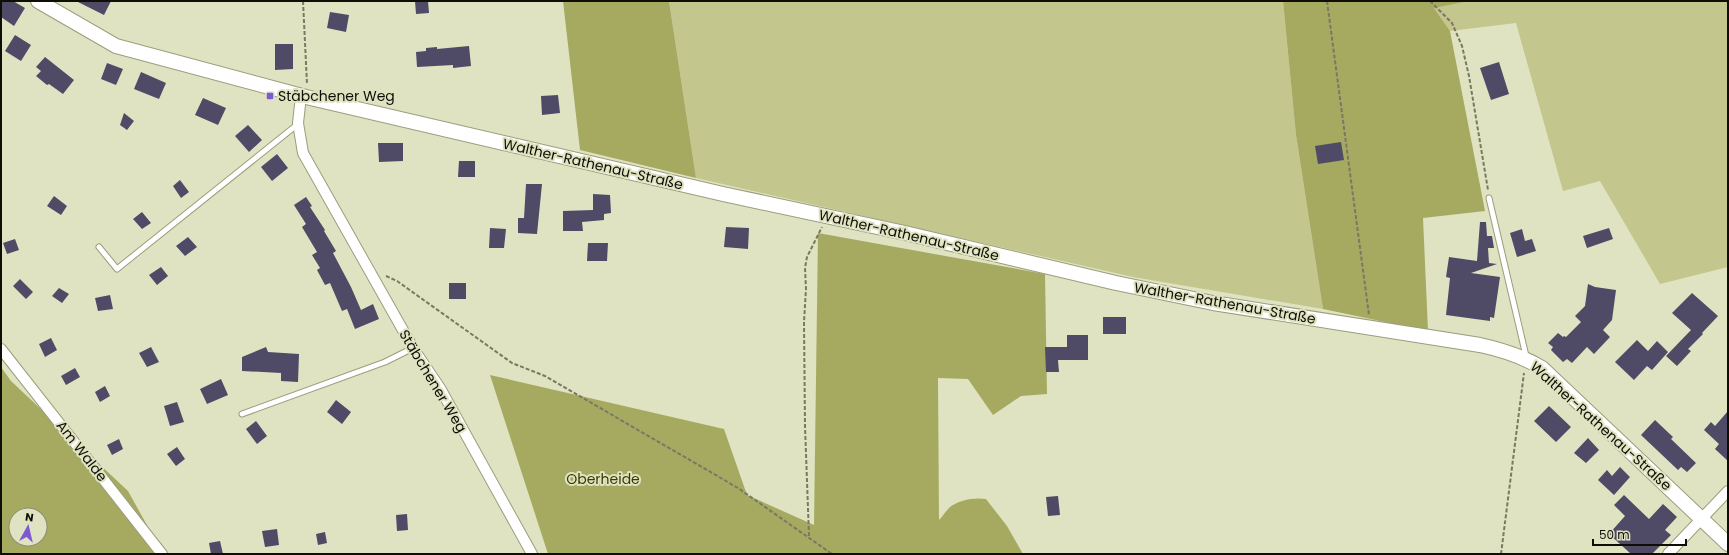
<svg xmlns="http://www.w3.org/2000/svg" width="1729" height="555" font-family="Poppins,sans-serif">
<rect width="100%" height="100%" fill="#e0e3c1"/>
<path fill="#c3c68d" d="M669 1H1283L1296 135 1323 309 1133 277 696 178Z
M1470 1H1728V267L1660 284 1600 181 1563 191 1516 23 1450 31 1434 8Z"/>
<path fill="#a6aa61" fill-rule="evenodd" d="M563 1H669L696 178 580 150Z
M1283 1H1470L1434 8 1450 31 1485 211 1423 218 1428 331 1323 309 1296 135Z
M818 233 1045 274 1047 394 1021 396 993 415 968 379 938 378 939 520C942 517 945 512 949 508 957 500 975 497 986 499L1007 526 1023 554H548L490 375 724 429 747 495 814 525Z
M1 367 11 381 128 491 163 554H1ZM16 515H40V539H16Z"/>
<path fill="#4f4a66" d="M1 1H13L25 8 14 26 1 17Z
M76 1H111L104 15Z
M415 1H428L429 13 416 14Z
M330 12 349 15 346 32 327 28Z
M15 35 31 45 21 61 5 51Z
M275 44H293V69L275 70Z
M469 46 471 66 453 68V65L417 67 416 52 426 51V48L437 47V49Z
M45 57 74 80 63 94 49 84 47 85 36 76 41 71 36 67Z
M1499 62 1509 94 1491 100 1480 68Z
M107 63 123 69 116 85 101 79Z
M141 72 166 83 159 99 134 89Z
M558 95 560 113 542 115 541 96Z
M203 98 226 108 218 125 195 115Z
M124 113 134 121 127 130 120 125Z
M248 125 262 140 249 152 235 136Z
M1341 142 1344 160 1318 164 1315 146Z
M378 143H403V161L379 162Z
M277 154 288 168 272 181 261 167Z
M459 161H475V177H458Z
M180 180 189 192 181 198 173 186Z
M526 184H542L537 234 518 233V218H524Z
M593 194 610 195 611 213 604 214V220L582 222 583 231H563V211L593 210Z
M54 196 67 206 61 215 47 206Z
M306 197 312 206 310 207 325 230 324 231 336 251 333 253 351 287 361 310 373 304 379 319 355 329 347 309 342 311 330 283 325 285 317 270 320 268 312 255 317 252 302 227 306 224 294 205Z
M142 212 151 223 142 229 133 219Z
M1480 222H1486L1487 236H1492L1494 248H1488L1489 263 1497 264 1471 273 1500 277 1494 318 1490 317V321L1446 315 1450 278 1446 277 1449 257 1477 261Z
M726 227 749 228 748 249 724 247Z
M490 228 506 229 504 248H489Z
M1609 228 1613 239 1587 248 1583 236Z
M1522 229 1525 241 1532 239 1536 251 1517 257 1510 233Z
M188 237 197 247 185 256 176 246Z
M15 239 19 250 7 254 3 243Z
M588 243H608L607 261H587Z
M161 267 168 276 157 285 149 275Z
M20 279 33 292 26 299 13 286Z
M449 283H466V299H449Z
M1588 284 1595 287 1616 290 1612 320 1603 330 1610 337 1594 354 1587 347 1572 363 1567 359 1563 362 1551 350 1553 347 1548 343 1558 333 1563 337 1564 336 1566 337 1581 322 1575 316 1585 306Z
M59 288 69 294 62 303 52 296Z
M1692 293 1718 316 1702 333 1703 334 1688 349 1691 351 1677 366 1666 356 1691 330 1672 313Z
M110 295 113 309 98 311 95 298Z
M1103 317H1126V334H1103Z
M1067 335H1088V360H1058L1059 372H1046L1045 347H1067Z
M51 338 57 350 45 357 39 344Z
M1637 340 1648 351 1657 341 1668 352 1652 370 1647 366 1634 380 1615 362Z
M151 347 159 362 147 367 139 353Z
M266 347 268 352 299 354 298 382 281 381V373L242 371V357Z
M75 368 80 377 66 385 61 376Z
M221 379 228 395 207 404 200 389Z
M105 386 110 396 100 402 95 392Z
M336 400 351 412 342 424 327 412Z
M177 402 184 422 170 426 164 406Z
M1549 406 1571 427 1556 442 1534 421Z
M1728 411V461L1715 449 1719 444 1704 430 1711 422 1715 426Z
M1655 420 1673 437 1671 439 1696 463 1687 472 1681 467 1678 470 1641 435Z
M256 421 267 436 257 444 246 429Z
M1588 438 1599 450 1586 463 1574 453Z
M119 439 123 449 112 455 107 445Z
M177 447 185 459 176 466 167 454Z
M1620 467 1630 477 1614 495 1598 480 1607 470 1612 476Z
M1624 495 1649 519 1663 504 1677 517 1665 530 1671 535 1652 554H1631L1609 534 1625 516 1614 505Z
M1058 496 1060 515 1048 516 1046 497Z
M407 514 408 530 397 531 396 515Z
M277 529 279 545 265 547 262 531Z
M325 532 327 543 318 545 316 534Z
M220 541 223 554H211L209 543Z"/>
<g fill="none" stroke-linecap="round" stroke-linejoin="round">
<g stroke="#9b9d7d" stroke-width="7">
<path id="lane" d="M1489 198 1526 356
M99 247 117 269 298 124
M242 414 385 362 413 348"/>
</g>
<g stroke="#9b9d7d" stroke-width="12">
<path id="street" d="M301 96 298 123 303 153 413 348 440 388 532 554
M1 349 162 554
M1668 554 1728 491"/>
</g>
<g stroke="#9b9d7d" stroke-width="16">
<path id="secondary" d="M38 1 116 46 306 97 723 194 905 233 1116 283 1213 303 1480 345C1503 350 1522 356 1542 368L1728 544"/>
</g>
<path stroke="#777963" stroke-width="2" stroke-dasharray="4 2" stroke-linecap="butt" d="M303 1 307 84
M1327 1 1369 315
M1430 1 1452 23 1462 46 1469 76 1488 190
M386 276 397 281 512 363 545 376 738 488 832 554
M809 536 805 426 804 322 806 289 805 268 807 257 822 227
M1501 554 1524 373"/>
<use href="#lane" stroke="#fff" stroke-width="5"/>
<use href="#street" stroke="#fff" stroke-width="10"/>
<use href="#secondary" stroke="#fff" stroke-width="14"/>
</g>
<rect fill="#7d5ad4" stroke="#e0e3c1" stroke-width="1.5" x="266" y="92" width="8" height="8" rx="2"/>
<g text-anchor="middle" stroke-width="4" stroke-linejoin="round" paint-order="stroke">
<g font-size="14" fill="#0e0e04" stroke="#e0e3c1" text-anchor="start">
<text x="278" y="101">Stäbchener Weg</text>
</g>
<g font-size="14" fill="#0e0e04" stroke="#e0e3c1">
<text transform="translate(593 164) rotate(13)" y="5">Walther-Rathenau-Straße</text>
<text transform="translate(909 235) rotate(13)" y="5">Walther-Rathenau-Straße</text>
<text transform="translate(1225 303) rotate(10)" y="5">Walther-Rathenau-Straße</text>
<text transform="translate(433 381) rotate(59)" y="5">Stäbchener Weg</text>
<text transform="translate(1601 426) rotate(42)" y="5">Walther-Rathenau-Straße</text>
<text transform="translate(82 451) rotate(52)" y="5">Am Walde</text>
</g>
<g font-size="14" fill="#3a3b00" stroke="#e0e3c1">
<text x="603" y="484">Oberheide</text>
</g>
</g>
<rect width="1729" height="555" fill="none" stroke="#0e0e04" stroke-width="4"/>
<g transform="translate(28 527) rotate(8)"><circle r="19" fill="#e0e3c1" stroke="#8c8e75"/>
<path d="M0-3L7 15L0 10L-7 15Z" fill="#7d5ad4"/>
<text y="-6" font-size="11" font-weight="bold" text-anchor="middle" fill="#0e0e04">N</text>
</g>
<path d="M1593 539v6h93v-6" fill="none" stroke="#0e0e04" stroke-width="2"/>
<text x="1599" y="539" font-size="12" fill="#0e0e04" stroke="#e0e3c1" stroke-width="3" paint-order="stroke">50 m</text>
</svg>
